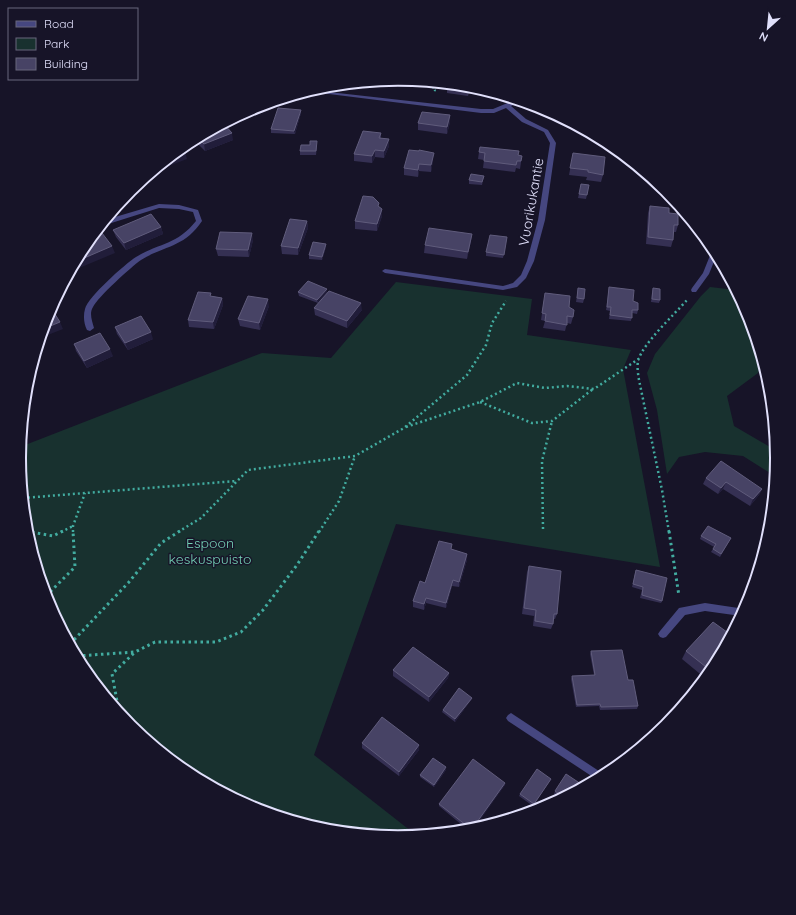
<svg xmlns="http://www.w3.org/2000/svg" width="796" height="915" font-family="Quicksand,sans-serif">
<rect width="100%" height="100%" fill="#171428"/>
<path fill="#18312f" d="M396 282 532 299 527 335 631 350 623 369 660 567 396 524 314 755 416 835 398 836 324 829 253 808 187 772 130 725 83 668 48 602 26 531 19 457 20 447 262 353 331 358Z
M710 287 736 290 748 313 762 359 758 373 727 396 734 426 770 447 776 448 777 458 775 476 743 456 705 452 679 457 667 474 657 410 647 373 655 354 701 296Z"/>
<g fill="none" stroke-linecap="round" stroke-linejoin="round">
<path stroke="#42aca0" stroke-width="2" stroke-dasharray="1.5 2" stroke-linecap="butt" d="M395 82 432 86 435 90 434 93
M531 105 535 108 548 111 570 122
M239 115 242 113"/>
<path stroke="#42aca0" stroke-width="2.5" stroke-dasharray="2 3" stroke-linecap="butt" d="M480 402 532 423 552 421 593 389
M406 427 480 402 517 383 545 388 567 386 594 389 640 358
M23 498 236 481
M543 529 542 461 552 421
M26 531 32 532
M61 532 73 526
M73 532V526L85 493
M178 532 201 518 248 470 355 456 404 428 467 375 486 345 492 323 506 301
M319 532 339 501 355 456
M669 532 662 490 639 380C638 374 637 367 638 361 643 343 674 315 687 300"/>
<path stroke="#42aca0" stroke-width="3" stroke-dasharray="2.5 3.5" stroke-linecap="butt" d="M26 531 53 536 63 531
M669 531 679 596
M46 596 75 567 73 531
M70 644 129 582 161 543 180 531
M77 656 135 652 155 642H216L241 632 263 610 297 565 319 531
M119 712 112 674 135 652"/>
<path fill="#464780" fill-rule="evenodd" d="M159 204 179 205 198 210 202 221C184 248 165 245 141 260 131 267 98 297 93 307 89 313 92 321 94 328L90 331 87 330C84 324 83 316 85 309 88 297 125 264 136 257 159 243 177 245 196 221L193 212 179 209 159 208 105 225H101L105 220Z"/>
<path fill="#464780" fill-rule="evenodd" d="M311 90 481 109H493L517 99 522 101 511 106 526 119 548 130 556 143 545 220 534 261 526 278 517 287 503 290 385 273 382 271 385 269 503 286 513 283 521 275 527 261 538 220 550 143 544 132 522 122 506 108 494 113H481L305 91Z
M713 248H714L717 254 709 274 696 292H692L691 290 692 288 703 273Z
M705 603 745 609 741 616 705 611 685 615 666 637 663 638 660 637 658 634 660 631 679 608Z
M511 713 514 715 605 775 596 779 508 721 506 718 508 715Z"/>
</g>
<path fill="#353053" d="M449 84 471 86 468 96 447 93V89Z
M301 113 295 134 271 133V129Z
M450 115V122L447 134 418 130V123Z
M223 123 233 140 205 151 194 140V139Z
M381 133V138L389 146 384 158 375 157 372 163 354 161V154Z
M310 145H317L316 155H300V151Z
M419 151 433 160 431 172 419 171 418 177 404 175V168Z
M479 152 522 156 520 169 516 168 515 172 483 168 484 160 478 159Z
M573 153 603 175 601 182 586 180 587 177 569 175Z
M484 176 482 185 469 184V180Z
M581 184 589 185 586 199 578 198Z
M660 185 666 190 670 195 662 193 663 188H660Z
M650 206 669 213 678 225 676 232H673V240L671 247 646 244 648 213Z
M379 207 382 209V216L377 231 355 229V221Z
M307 221 308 228 298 255 282 254 281 246Z
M161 227 163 234 126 250 116 237 113 230Z
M472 234 471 241 467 259 424 253 425 245Z
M507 237 503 258 486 256V252Z
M253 240 249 257 218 256 216 249Z
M326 244V247L322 260 309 259V255Z
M609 287 633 301 638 310 637 314 632 313 631 321 609 319 610 311 606 310Z
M578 288 584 299 583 303 576 302Z
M653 288 660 300 659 303 651 302 652 292Z
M298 292H327L318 303 299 296Z
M212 296 222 298 223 305 214 329 189 327 188 320Z
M544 300 569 307 573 317 571 324 567 323 565 331 543 328 545 321 541 320Z
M269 306 260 330 240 326 238 319Z
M314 308 362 310 347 328 315 315Z
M115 327 153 339 128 350 117 334Z
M74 344 113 356 87 368 76 351Z
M706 478 762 489 759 495 750 506 723 489 718 494 703 484Z
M701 536 731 538 720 557 711 552 714 547 700 539Z
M452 550 467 554V560L459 587 452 586 446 608 426 603 424 610 413 607V601L425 583Z
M529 566 557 614 555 619H553V624L551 629 533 626 534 616 522 614 527 572Z
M636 570 662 601 661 603 640 598 642 590 632 587 635 573Z
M591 651 628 680 638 706 637 709 600 710 599 706 576 707 571 679 572 676 594 675 590 654Z
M686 651 713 668 705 678 682 659Z
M393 670 449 673 448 678 429 702 393 676Z
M472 698 471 700 455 722 442 712 443 710Z
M362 743 419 745V750L399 776 362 748Z
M446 770 434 787 420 777V775Z
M551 779 533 806 519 796 520 794Z
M505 785 472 829 468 830 439 806V804Z
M584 786 561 798 554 794 555 791Z"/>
<path fill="#211d3a" d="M301 110V113L295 134 294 131Z
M450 115V122L447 134V127Z
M232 133 233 140 205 151 204 144Z
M389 139V146L384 158V151Z
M375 150V157L372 163V156Z
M185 151 187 159 158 170 157 167 168 158Z
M434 153 433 160 431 172V165Z
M419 164V171L418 177V170Z
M382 209V216L377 231V224Z
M307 221 308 228 298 255V248Z
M161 227 163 234 126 250 124 243Z
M252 233 253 240 249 257 248 250Z
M472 234 471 241 467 259 468 252Z
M326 244V247L322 260V257Z
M112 246 115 253 72 271 71 269 75 262Z
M327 289V292L318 303 317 300Z
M222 298 223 305 214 329 213 322Z
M268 299 269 306 260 330 259 323Z
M361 303 362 310 347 328V321Z
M60 322 63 329 40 338 43 329Z
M151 332 153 339 128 350 125 343Z
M110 349 113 356 87 368 84 361Z
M726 482 723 489 718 494 721 488Z
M762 489 759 495 750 506 753 499Z
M467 554V560L459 587V582Z
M453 580 452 586 446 608V603Z
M426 598V603L424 610V604Z
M449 673 448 678 429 702V697Z
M472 698 471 700 455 722V719Z
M419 745V750L399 776V772Z
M446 767V770L434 787V785Z
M505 783V785L474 829H472Z"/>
<path fill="#474365" stroke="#605c7c" d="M449 84 470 86 468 92 447 89Z
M278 108 301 110 294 131 271 129Z
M422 112 450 115 447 127 418 123Z
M223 123 232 133 204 144 197 137Z
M363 131 381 133 379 138 389 139 384 151 375 150 372 156 354 154Z
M310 141H317L316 151H300L301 145H310Z
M181 147 185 151 168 158Z
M480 147 519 151 518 155 522 156 521 161H517L516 165 484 161 485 153 479 152Z
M409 150 419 151V150L434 153 431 165 419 164 418 170 404 168Z
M573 153 605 157 603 175 588 172V170L570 168Z
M471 174 484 176 482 182 469 180Z
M581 184 589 185 587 195 579 194Z
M363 196 373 197 379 203 378 206 382 209 377 224 355 221Z
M650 206 669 208V213L678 214V225H674L673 240 648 237Z
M151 214 161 227 124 243 113 230Z
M290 219 307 221 298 248 281 246Z
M429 228 472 234 468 252 425 245Z
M220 232 252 233 248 250 216 249Z
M102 233 112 246 75 262 83 247 90 238Z
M490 235 507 237 504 255 486 252Z
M313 242 326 244 322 257 309 255Z
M308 281 327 289 317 300 298 292Z
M609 287 634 290 633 301 638 303V310H632V318L610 315 611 307H607Z
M578 288 585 289 584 299 577 298Z
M653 288 660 289V300L652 299Z
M329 291 361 303 347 321 314 308Z
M198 292 211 293 210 296 222 298 213 322 188 320Z
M545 293 570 296 569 307 574 310 573 317 567 316V325L545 321 546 314 542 313Z
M248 296 268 299 259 323 238 319Z
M50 308H51L60 322 43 329 48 312Z
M141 316 151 332 125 343 115 327Z
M100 333 110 349 84 361 74 344Z
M721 461 762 489 753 499 726 482 721 488 706 478Z
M708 526 731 538 721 554 713 549 716 544 701 536Z
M439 541 452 544 451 549 467 554 459 582 453 580 446 603 426 598 424 604 413 601 420 581 425 583Z
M529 566 561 571 557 614H554L553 624 535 621 536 610 524 608Z
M636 570 667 578 662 601 642 595 643 587 633 584Z
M713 622 731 635 713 668 711 671 686 651Z
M413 647 449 673 429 697 393 670Z
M622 650 628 680H633L638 706 601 707 600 704 577 705 572 676 595 675 591 651Z
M459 688 472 698 455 719 443 710Z
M382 717 419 745 399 772 362 743Z
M433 758 446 767 434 785 420 775Z
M473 759 505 783 472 829H471L439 804Z
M537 769 551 779 534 804 520 794Z
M566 774 584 786 563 797 555 791Z"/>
<g text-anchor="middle" stroke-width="3" stroke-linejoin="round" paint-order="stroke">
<g font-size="14" fill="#e1e0fb" stroke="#171428">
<text transform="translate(531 202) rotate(-80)" y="5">Vuorikukantie</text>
</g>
<g font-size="14" fill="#74d2b6" stroke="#171428">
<text x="210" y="548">Espoon<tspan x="210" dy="16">keskuspuisto</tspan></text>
</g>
</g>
<path d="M0 0H796V915H0ZM26 458a372 372 0 1 1 744 0a372 372 0 1 1-744 0Z" fill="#171428" fill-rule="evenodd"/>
<path fill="none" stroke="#e1e0fb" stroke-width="2" d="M26 458a372 372 0 1 1 744 0a372 372 0 1 1-744 0Z"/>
<rect x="8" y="8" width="130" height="72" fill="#171428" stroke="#68667c"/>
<rect x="16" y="21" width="20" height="6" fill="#464780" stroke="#68667c"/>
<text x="44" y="28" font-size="12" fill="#e1e0fb">Road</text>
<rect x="16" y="38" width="20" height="12" fill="#18312f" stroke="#68667c"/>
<text x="44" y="48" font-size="12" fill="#e1e0fb">Park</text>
<rect x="16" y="58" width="20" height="12" fill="#474365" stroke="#68667c"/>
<text x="44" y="68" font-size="12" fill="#e1e0fb">Building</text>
<g transform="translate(768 28) rotate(207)" stroke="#171428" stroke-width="3" paint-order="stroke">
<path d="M0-3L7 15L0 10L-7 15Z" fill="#e1e0fb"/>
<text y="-6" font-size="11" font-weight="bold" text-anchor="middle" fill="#e1e0fb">N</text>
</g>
</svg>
